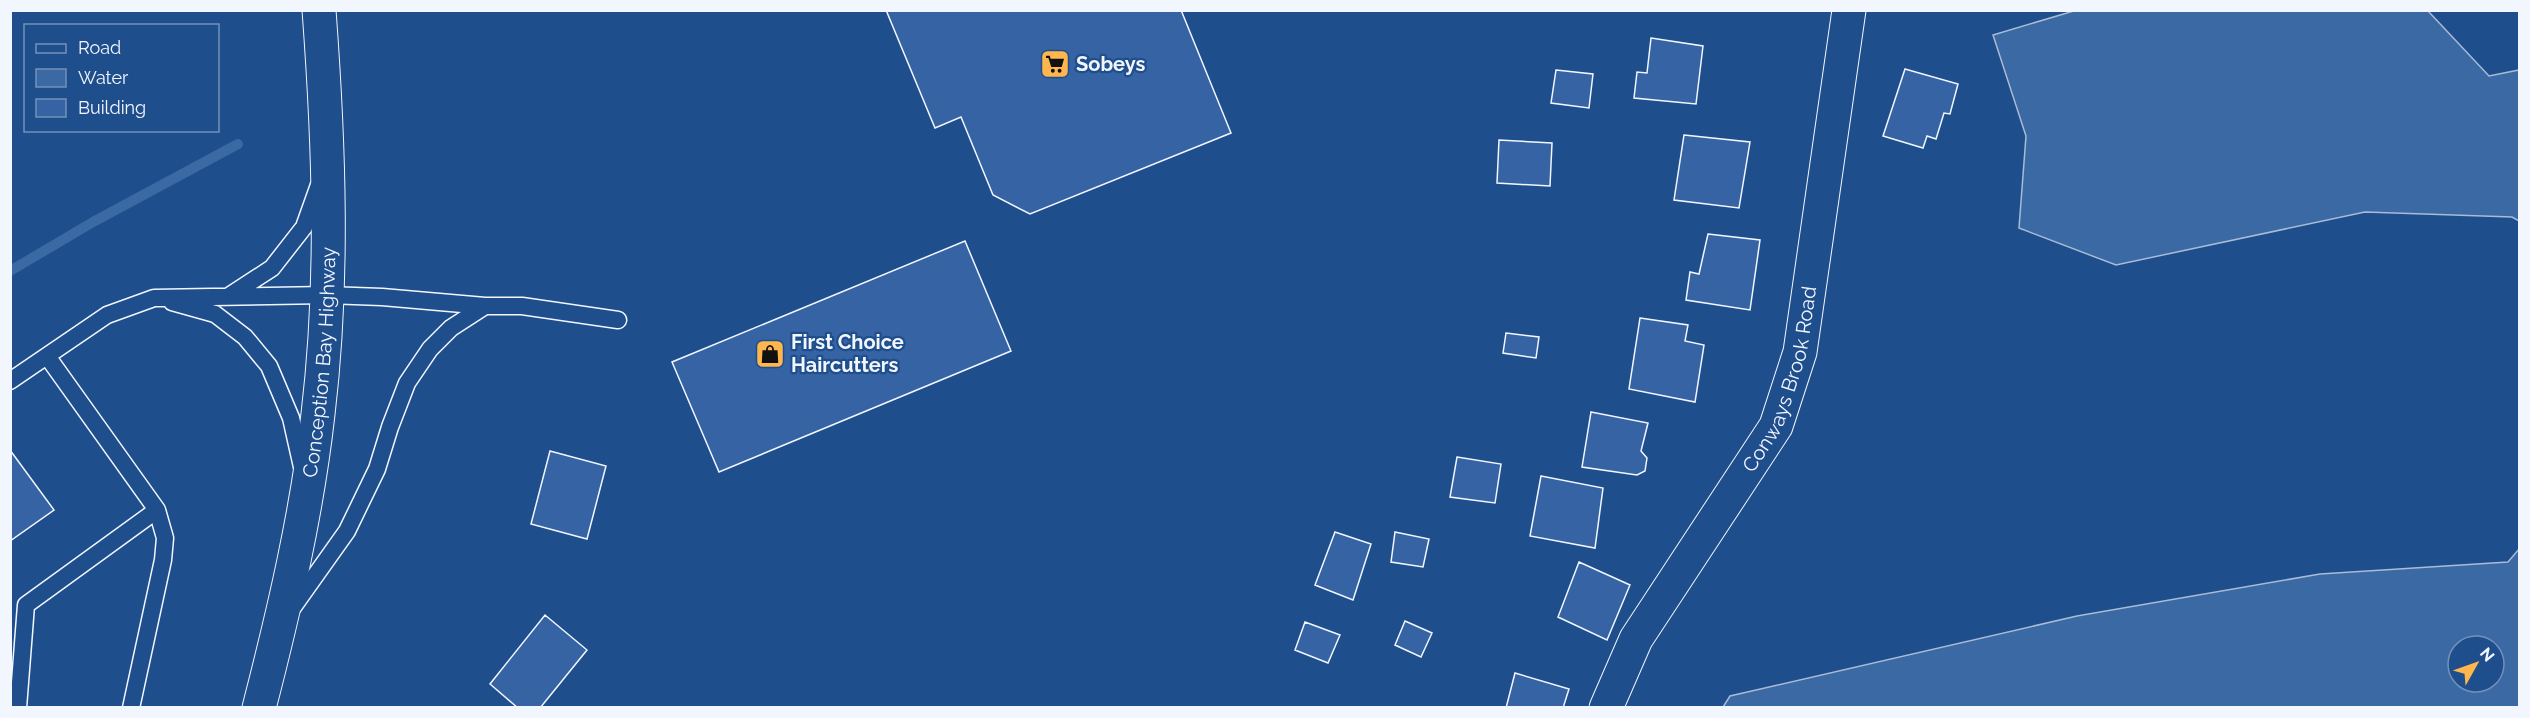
<svg xmlns="http://www.w3.org/2000/svg" width="2530" height="718" font-family="Raleway,sans-serif">
<rect width="100%" height="100%" fill="#1f4e8c"/>
<path fill="#3b69a3" stroke="#a8bbd7" stroke-width="1.5" fill-rule="evenodd" d="M2077 10 2428 11 2489 76 2519 70V221L2512 217 2365 212 2116 265 2019 228 2026 136 1993 35Z
M2519 549V707H1723L1730 696 2077 616 2320 574 2508 562ZM2458 646H2494V682H2458Z"/>
<g fill="none" stroke-linecap="round" stroke-linejoin="round">
<path stroke="#3b69a3" stroke-width="10" d="M10 271 93 222 238 144"/>
</g>
<path fill="#3563a3" stroke="#f2f6ff" stroke-width="1.5" d="M886 10H1181L1231 133 1030 214 993 195 961 117 935 128Z
M1651 38 1703 46 1696 104 1634 98 1637 72 1647 73Z
M1905 69 1958 84 1950 114 1944 113 1936 139 1927 136 1923 148 1883 136Z
M1556 70 1593 74 1589 108 1551 103Z
M1684 135 1750 142 1739 208 1674 200Z
M1499 140 1552 143 1550 186 1497 183Z
M1708 234 1760 240 1750 310 1686 300 1690 272 1699 274Z
M965 241 1011 351 719 472 672 362Z
M1640 318 1688 325 1685 341 1704 345 1695 402 1629 389Z
M1506 333 1539 337 1536 358 1503 353Z
M1591 412 1648 423 1641 451 1647 458 1645 471 1637 475 1582 467Z
M10 450 54 510 10 541Z
M550 451 606 466 587 539 531 524Z
M1457 457 1501 464 1495 503 1450 497Z
M1541 476 1603 488 1595 548 1530 536Z
M1335 532 1371 544 1353 600 1315 585Z
M1395 532 1429 539 1423 567 1391 562Z
M1579 562 1630 585 1607 640 1558 617Z
M545 615 587 650 540 708H518L490 684Z
M1405 621 1432 633 1421 657 1395 645Z
M1305 622 1340 635 1328 663 1295 650Z
M1515 673 1569 689 1563 708H1506Z"/>
<g fill="none" stroke-linecap="round" stroke-linejoin="round">
<g stroke="#f2f6ff" stroke-width="19">
<path id="lane" d="M229 296 272 268 304 227 319 185
M172 302 215 314 245 337 269 366 291 418 302 467
M47 356 157 510 165 538 163 560 131 708
M10 381 107 315 154 298 327 295 382 297 485 306H522L618 320
M293 607 347 531 377 469 390 427 407 383 430 349 451 328 485 306
M18 708 26 605 157 510"/>
</g>
<g stroke="#f2f6ff" stroke-width="35">
<g id="street">
<path id="s1" d="M1606 708 1636 639 1776 426 1800 352 1849 10"/>
</g>
</g>
<g stroke="#f2f6ff" stroke-width="35">
<g id="primary">
<path id="s2" d="M259 708C284 611 307 513 318 414 334 281 329 144 319 10"/>
</g>
</g>
<use href="#lane" stroke="#1f4e8c" stroke-width="16"/>
<use href="#street" stroke="#1f4e8c" stroke-width="33"/>
<use href="#primary" stroke="#1f4e8c" stroke-width="33"/>
</g>
<defs>
<g id="supermarket-square" transform="scale(1.5)"><rect x="-9" y="-9" width="18" height="18" rx="4" fill="#ffb74d" stroke="#1f4e8c"/><path d="M-6-5.5h2.5l.6 2H6L4.5 2H-2.5L-4.4-4H-6ZM-1.5 3.2a1.3 1.3 0 1 0 .1 0ZM3 3.2a1.3 1.3 0 1 0 .1 0Z" fill="#111"/></g>
<g id="shop-square" transform="scale(1.5)"><rect x="-9" y="-9" width="18" height="18" rx="4" fill="#ffb74d" stroke="#1f4e8c"/><path d="M-5-2.5h2.3a2.7 3.5 0 0 1 5.4 0H5L5.5 6h-11ZM-1.5-2.5h3a1.5 2.3 0 0 0-3 0Z" fill="#111"/></g>
</defs>
<g fill-rule="evenodd">
<use href="#supermarket-square" x="1055" y="64"/>
<use href="#shop-square" x="770" y="354"/>
</g>
<g text-anchor="middle" stroke-width="4.5" stroke-linejoin="round" paint-order="stroke">
<g font-size="20" font-weight="bold" fill="#f2f6ff" stroke="#1f4e8c" text-anchor="start">
<text x="1076" y="71">Sobeys</text>
<text x="791" y="349">First Choice<tspan x="791" dy="23">Haircutters</tspan></text>
</g>
<g font-size="20" fill="#f2f6ff" stroke="#1f4e8c">
<text dy="7" stroke="none"><textPath href="#s2" startOffset="352">Conception Bay Highway</textPath></text>
<text dy="7" stroke="none"><textPath href="#s1" startOffset="376">Conways Brook Road</textPath></text>
</g>
</g>
<rect width="2530" height="718" fill="none" stroke="#f2f6ff" stroke-width="24"/>
<rect x="24" y="24" width="195" height="108" fill="#1f4e8c" stroke="#7391ba" stroke-width="1.5"/>
<rect x="36" y="44" width="30" height="9" fill="#1f4e8c" stroke="#7391ba" stroke-width="1.5"/>
<text x="78" y="54" font-size="18" fill="#f2f6ff">Road</text>
<rect x="36" y="69" width="30" height="18" fill="#3b69a3" stroke="#7391ba" stroke-width="1.5"/>
<text x="78" y="84" font-size="18" fill="#f2f6ff">Water</text>
<rect x="36" y="99" width="30" height="18" fill="#3563a3" stroke="#7391ba" stroke-width="1.5"/>
<text x="78" y="114" font-size="18" fill="#f2f6ff">Building</text>
<g transform="translate(2476 664) rotate(50)"><circle r="28" fill="#1f4e8c" stroke="#7391ba" stroke-width="1.5"/>
<path d="M0-4.5L10 22L0 15L-10 22Z" fill="#ffb74d"/>
<text y="-9" font-size="16" font-weight="bold" text-anchor="middle" fill="#f2f6ff">N</text>
</g>
</svg>
